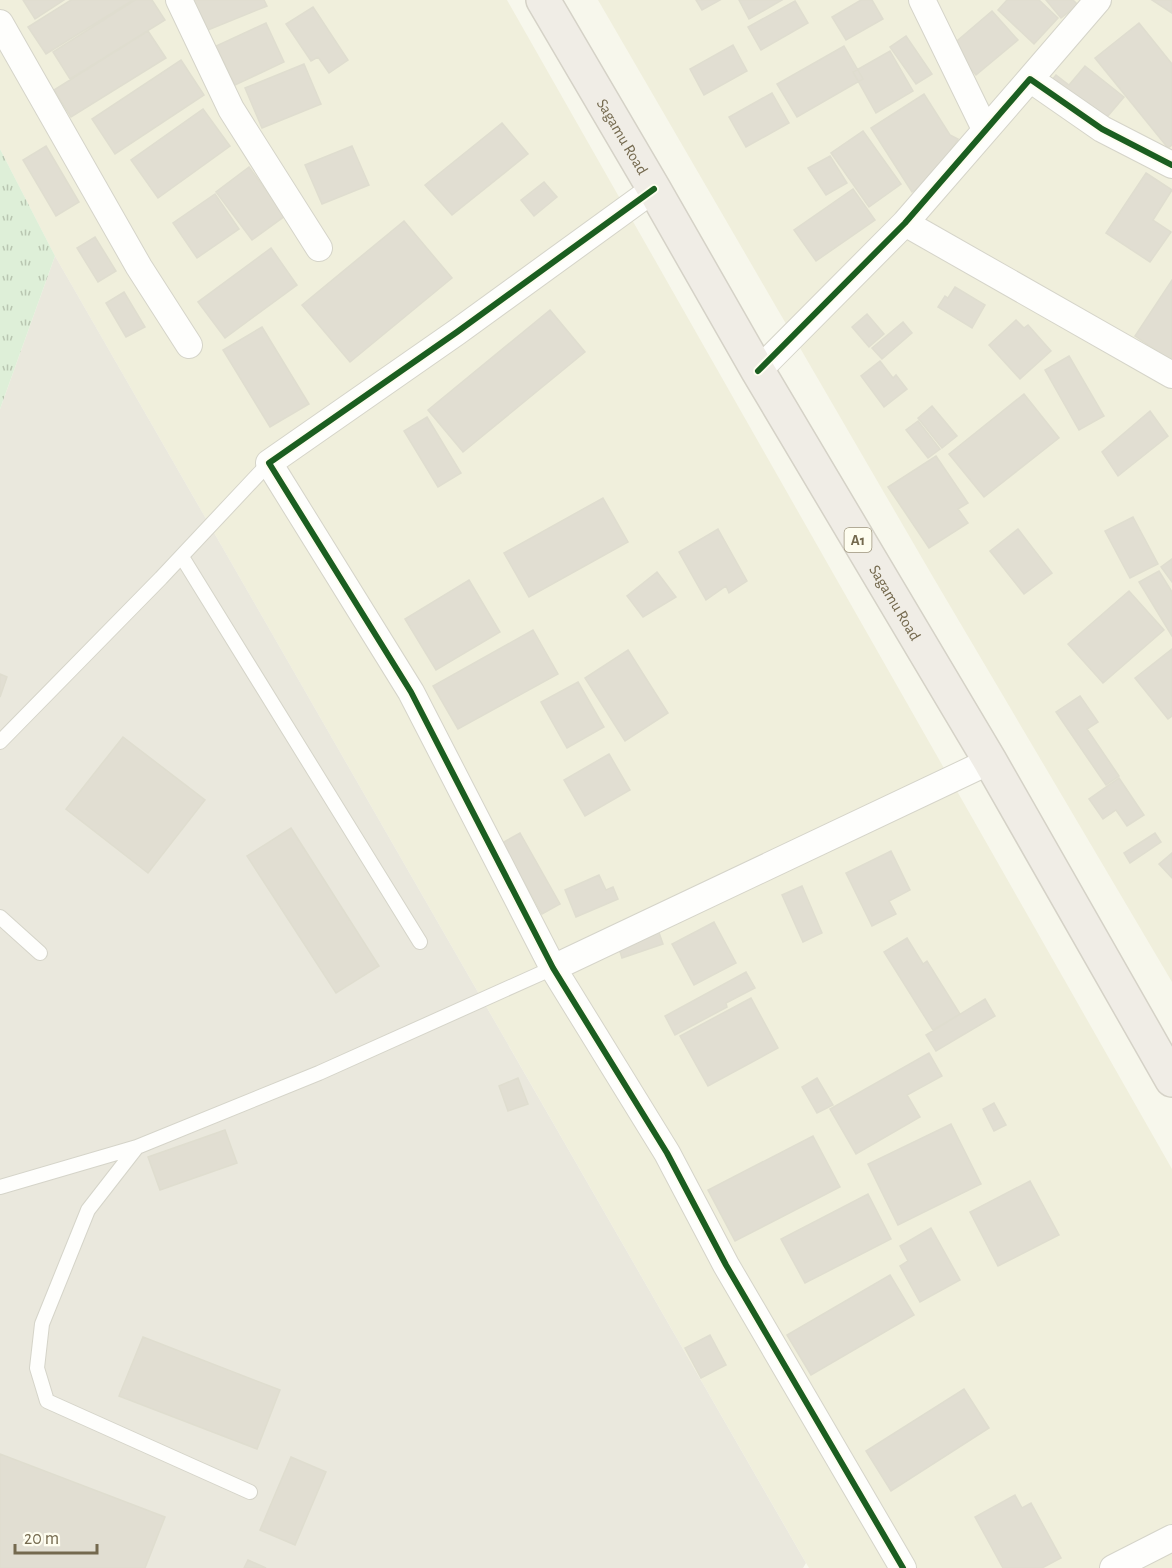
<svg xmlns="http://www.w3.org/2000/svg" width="1172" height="1568" font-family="'Alegreya Sans',sans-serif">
<defs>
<pattern id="grass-tufts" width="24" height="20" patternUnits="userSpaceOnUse" patternTransform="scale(1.5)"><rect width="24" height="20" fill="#deefd8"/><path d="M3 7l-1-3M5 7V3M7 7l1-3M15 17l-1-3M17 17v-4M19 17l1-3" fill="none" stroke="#b9c6b1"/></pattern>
</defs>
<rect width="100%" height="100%" fill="#f7f7ec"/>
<path fill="#f0efdc" d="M0 0H507L1172 1169V1568H809L55 256 0 149Z
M598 0H1172V982L933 577Z"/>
<path fill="#eae8dd" d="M55 256 806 1563 803 1568H0V409Z"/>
<path fill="url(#grass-tufts)" d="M0 149 55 256 0 409Z"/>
<path fill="#e1ded2" stroke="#dfddcf" stroke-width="1.5" d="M23 0H64L35 19Z
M71 0H133L46 54 28 27Z
M135 0H152L165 20 70 79 53 52Z
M189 0H264L267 6 203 32Z
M696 0H720L702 10Z
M739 0H782L749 19Z
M861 0H872L883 19 846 40 832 17Z
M1007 0H1039L1058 18 1034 44 998 10Z
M1046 0H1073L1078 5 1061 18Z
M1152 0H1172V13Z
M795 1 808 23 761 50 748 27Z
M313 7 348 60 329 73 318 57 311 61 286 24Z
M992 11 1018 40 976 75 951 46Z
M266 23 284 62 235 85 216 46Z
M1139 23 1172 64V145L1168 148 1095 58Z
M148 31 166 58 71 117 54 90Z
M906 36 932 74 916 84 890 47Z
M733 45 747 71 704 95 690 69Z
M844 46 863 79 797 117 777 84Z
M890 51 913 91 876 113 853 72Z
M181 60 204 95 115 154 92 119Z
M304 64 321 104 262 128 245 88Z
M1085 66 1124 97 1102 123 1051 81 1056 75 1069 85Z
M772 93 789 123 746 147 729 117Z
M924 94 950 135 958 139 945 161 949 168 912 192 871 128Z
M203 109 230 146 158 198 131 160Z
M502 123 528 154 452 215 425 185Z
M863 131 901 184 869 207 831 153Z
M46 146 79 202 56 216 23 160Z
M352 146 369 185 322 204 305 165Z
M830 156 847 183 826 195 808 168Z
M249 167 285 216 252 240 216 192Z
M1146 173 1172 190 1153 220 1171 232 1150 262 1106 233Z
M544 182 557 197 534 216 521 200Z
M853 189 875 220 816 261 794 230Z
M215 194 239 229 197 258 173 223Z
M404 221 452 278 350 362 302 305Z
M95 237 116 271 98 282 77 248Z
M271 248 297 285 225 338 198 302Z
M1172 280V361L1135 336Z
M955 287 985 305 972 328 938 307 945 296 948 298Z
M124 292 145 327 126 337 106 303Z
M550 310 585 352 463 452 428 410Z
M867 314 884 334 869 347 852 327Z
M1016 320 1024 328 1028 325 1051 351 1020 379 989 345Z
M903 322 912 333 882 359 872 348Z
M262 327 309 404 270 427 223 350Z
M1069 356 1104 416 1079 430 1045 370Z
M880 361 893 378 896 375 907 389 884 407 861 376Z
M1024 394 1059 438 984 497 949 454Z
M932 406 957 436 942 448 918 418Z
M1150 411 1168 436 1118 476 1102 452Z
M427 417 461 473 438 487 404 431Z
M918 421 940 449 928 458 906 430Z
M936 456 968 503 958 509 968 523 929 548 888 487Z
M603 498 628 542 529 597 504 553Z
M1133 517 1158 564 1130 578 1105 531Z
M718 529 747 581 729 593 726 586 706 600 679 552Z
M1018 529 1052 573 1024 594 990 551Z
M1172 559V582L1161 567Z
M1159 571 1172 592V636L1139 582Z
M657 572 676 597 643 617 627 596Z
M469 580 500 632 436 670 405 619Z
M1129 591 1164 630 1103 683 1068 644Z
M533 630 558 674 458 729 433 686Z
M1172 649V716L1168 719 1135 678Z
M628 650 668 713 625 741 585 678Z
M0 674 7 677 0 697Z
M578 682 604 727 567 748 541 702Z
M1080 696 1098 722 1087 729 1119 776 1106 785 1056 712Z
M123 737 205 800 148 873 66 809Z
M609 754 630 790 585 816 564 780Z
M1119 778 1144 815 1127 826 1116 810 1103 819 1089 799Z
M291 828 379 966 336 993 247 856Z
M520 833 560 904 542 914 502 843Z
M1155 833 1161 842 1130 863 1124 853Z
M891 851 910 890 889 901 896 914 872 926 846 873Z
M1172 853V878L1159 864Z
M599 875 606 890 613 887 618 899 576 917 565 890Z
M802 886 822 933 803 942 782 895Z
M714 922 736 963 694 985 672 944Z
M657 927 663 944 622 958 617 942Z
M907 938 923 964 927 961 960 1014 933 1030 884 952Z
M746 972 755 988 726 1003 727 1007 675 1035 665 1016Z
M751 998 778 1048 708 1086 680 1036Z
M985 999 995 1016 936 1051 926 1035Z
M929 1053 942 1076 907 1095 920 1117 856 1154 830 1109Z
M518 1078 528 1104 508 1111 499 1086Z
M817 1078 833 1105 817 1113 802 1087Z
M994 1103 1006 1125 994 1131 983 1109Z
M951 1124 981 1184 898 1225 868 1164Z
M225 1130 237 1163 160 1190 148 1157Z
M813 1136 840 1187 735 1241 708 1190Z
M1030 1181 1059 1235 998 1266 970 1212Z
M868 1194 891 1239 805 1283 781 1239Z
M931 1228 960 1280 920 1302 900 1266 908 1261 900 1246Z
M890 1275 914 1315 811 1375 787 1335Z
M710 1335 726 1365 701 1378 685 1348Z
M143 1337 280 1390 257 1449 119 1396Z
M964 1389 989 1428 891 1491 866 1451Z
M0 1454 165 1517 145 1568H0Z
M291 1457 326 1472 295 1545 260 1530Z
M1015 1495 1022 1508 1031 1503 1061 1558 1042 1568H1003L975 1517Z
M248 1560 266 1568H244Z"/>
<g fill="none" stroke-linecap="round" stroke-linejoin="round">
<g stroke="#d5d4c9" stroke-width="16">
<path id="lane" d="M182 557 420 942
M0 742 161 578 269 463
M0 917 40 953
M0 1187 137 1147
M250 1492 47 1401 37 1368 42 1324 88 1210 137 1147 319 1073 553 968"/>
</g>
<g stroke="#d5d4c9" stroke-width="28">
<path id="street" d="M179 0 231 109 319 248
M922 0 985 129
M0 23 139 267 189 345
M1030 79 1098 0
M654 189 457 332 269 463 411 692 553 968 667 1153 726 1265 903 1568
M905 223 1172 375
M758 371 905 223 1030 79 1102 129 1172 165
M553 968 990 761
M1113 1568 1172 1538"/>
</g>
<g stroke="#d5d2c7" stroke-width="36">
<g id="highway">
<path id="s1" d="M543 0 654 189 758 371 990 761 1172 1080"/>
</g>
</g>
<use href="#lane" stroke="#fefefc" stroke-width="14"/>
<use href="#street" stroke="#fefefc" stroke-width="26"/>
<use href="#highway" stroke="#f0ede6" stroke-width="33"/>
<g stroke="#fefdef" stroke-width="10">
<path id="cycleway" d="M654 189 457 332 269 463 411 692 553 968 667 1153 726 1265 903 1568
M758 371 905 223 1030 79 1102 129 1172 165"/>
</g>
<use href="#cycleway" stroke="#1b5e20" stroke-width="6"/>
</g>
<g text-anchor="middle" stroke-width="4.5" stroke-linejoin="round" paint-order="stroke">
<rect fill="#fefdef" stroke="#9d957e" stroke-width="1.5" x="844.5" y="528" width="27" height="24" rx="4.5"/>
<g font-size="15" font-weight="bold" fill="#74694e">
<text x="858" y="545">A1</text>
</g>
<g font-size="16" fill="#74694e" stroke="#fefdef">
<text dy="6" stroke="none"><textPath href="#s1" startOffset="158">Sagamu Road</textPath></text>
<text dy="6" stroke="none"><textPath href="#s1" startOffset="698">Sagamu Road</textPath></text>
</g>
</g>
<path d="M15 1544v9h82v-9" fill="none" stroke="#74694e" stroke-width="3"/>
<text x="24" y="1544" font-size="18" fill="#74694e" stroke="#fefdef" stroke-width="4.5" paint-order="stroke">20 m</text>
</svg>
